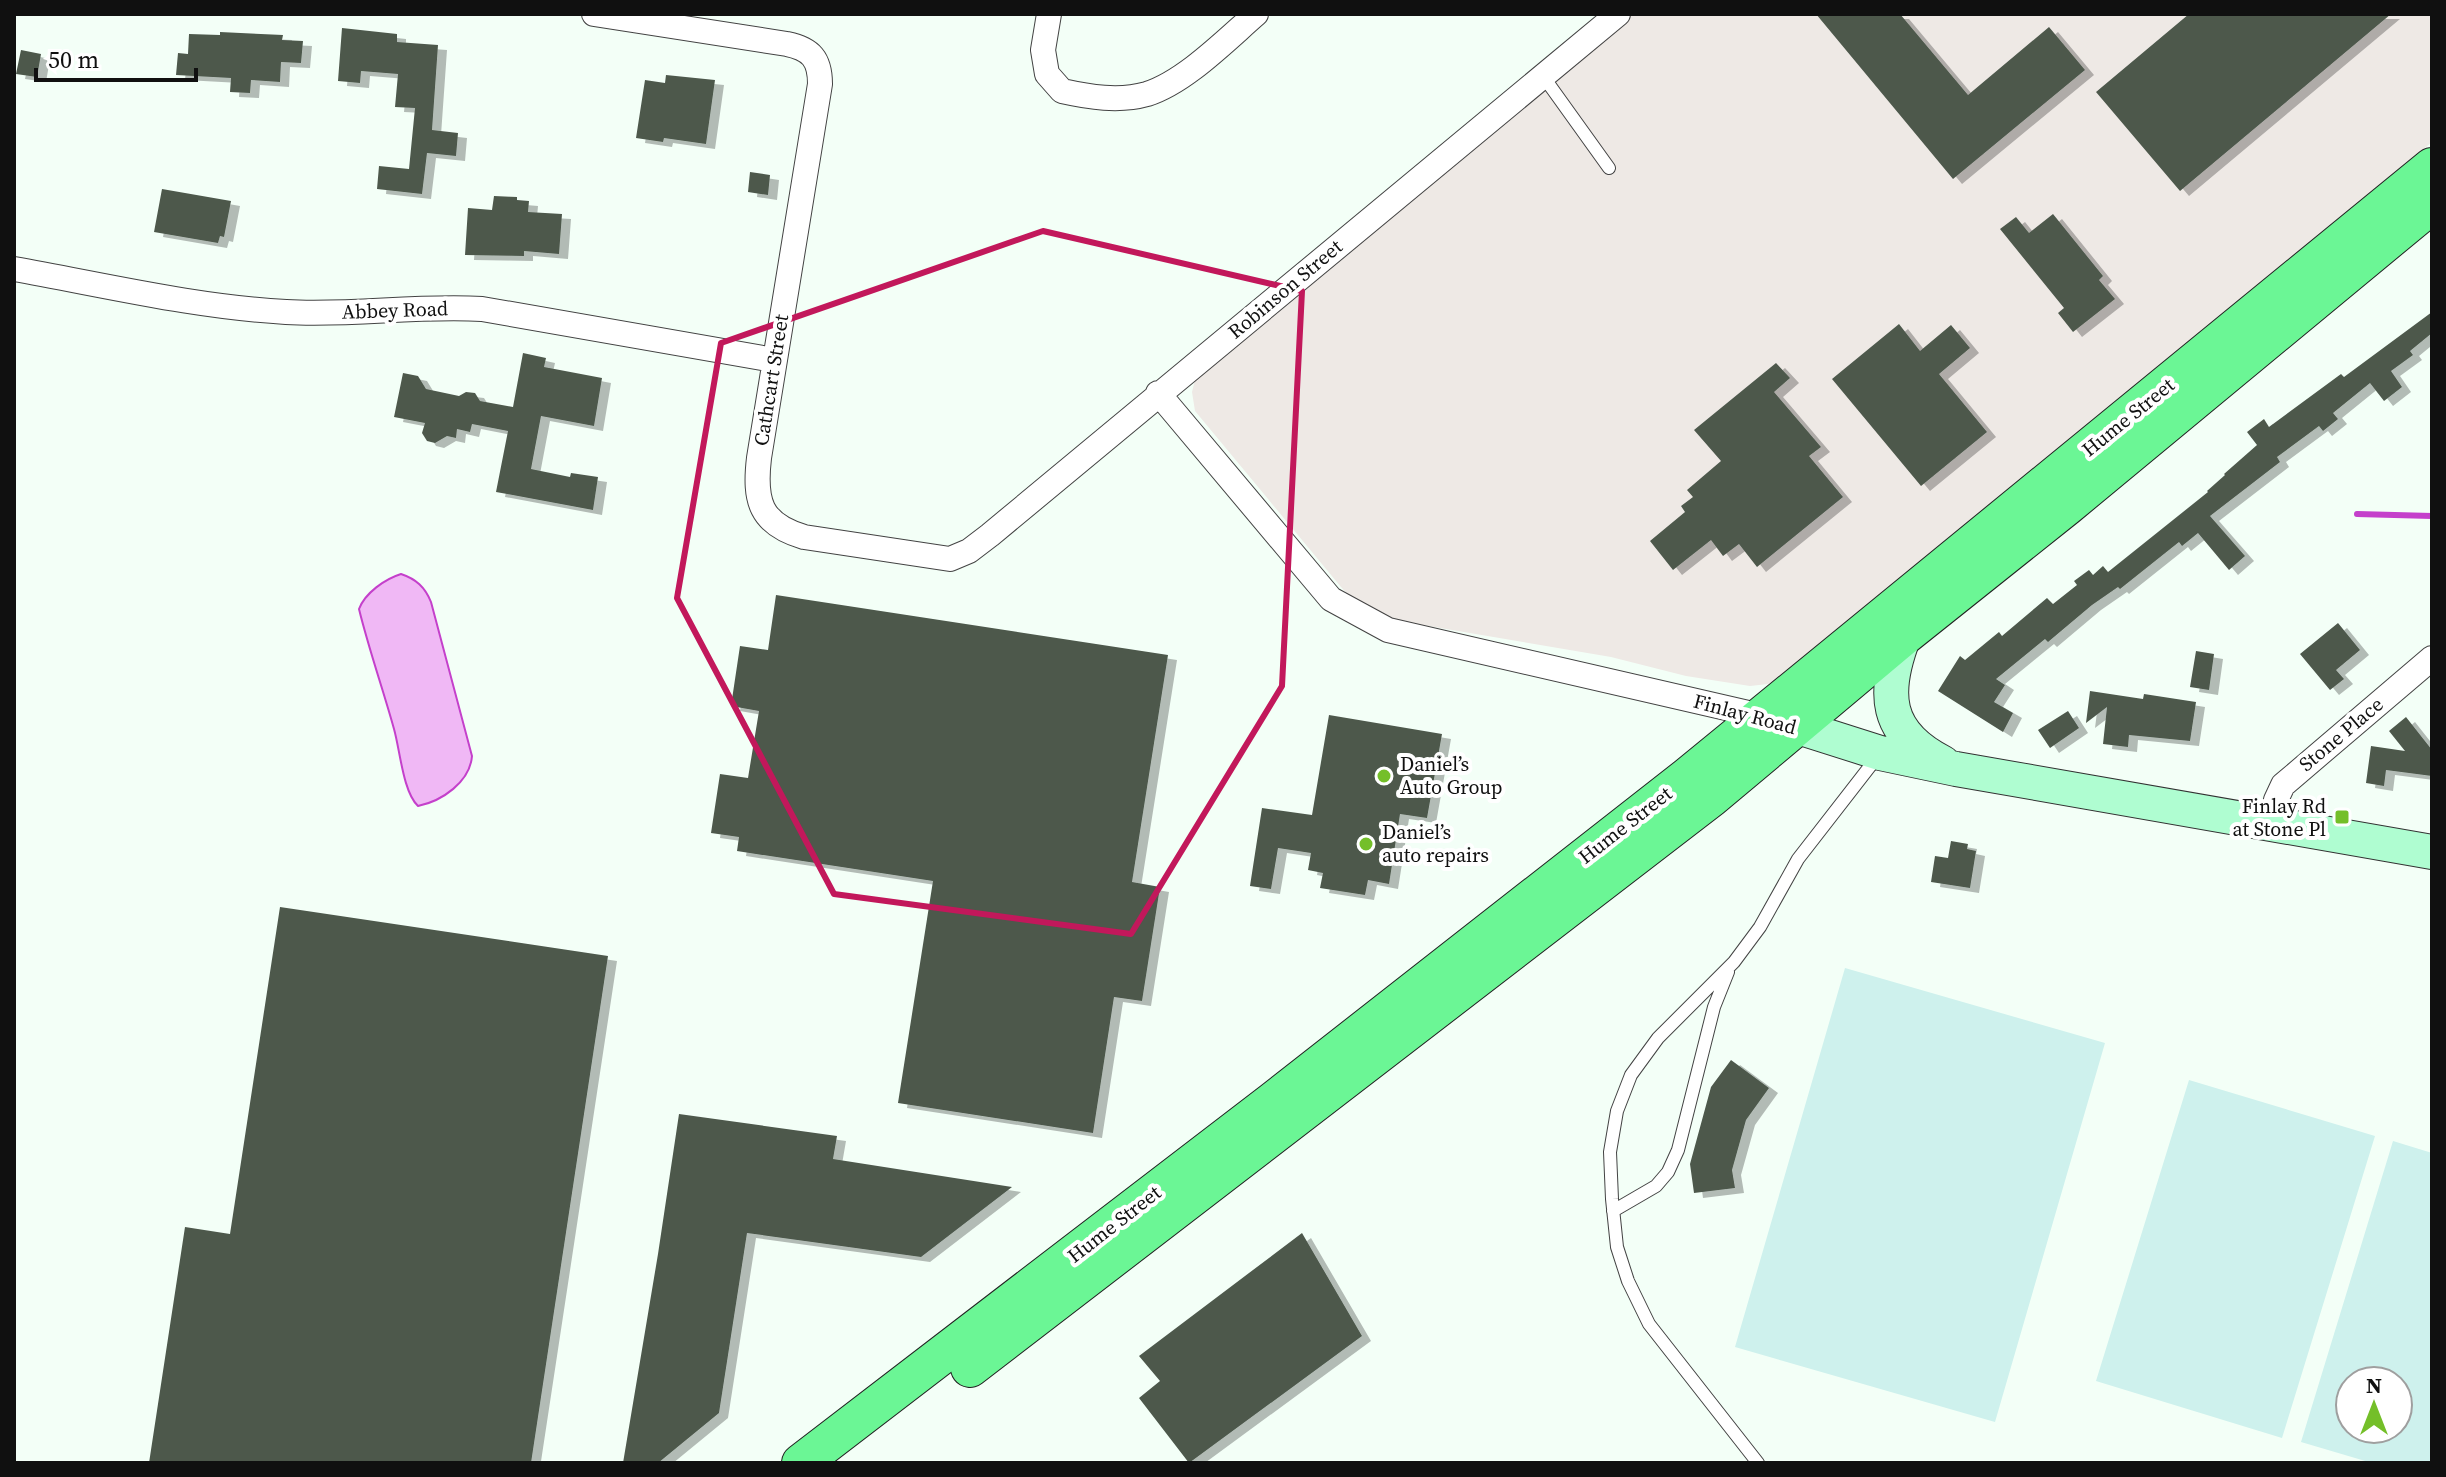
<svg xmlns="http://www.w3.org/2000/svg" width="2446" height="1477" font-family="'Source Serif 4',serif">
<defs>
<filter id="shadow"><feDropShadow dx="9" dy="5" stdDeviation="0" flood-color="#0004"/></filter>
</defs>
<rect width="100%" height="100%" fill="#f3fff7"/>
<path fill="#eee9e5" d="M1629 14H2432V142L2037 470 1784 676 1768 684 1750 686 1686 676 1611 657 1393 620 1350 597 1341 587 1195 411 1192 392 1195 380Z"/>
<path fill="#cef1ed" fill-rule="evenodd" d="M1845 968 2105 1043 1995 1422 1735 1347Z
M2189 1080 2375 1136 2282 1438 2096 1381Z
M2393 1141 2432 1153V1463H2372L2301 1442ZM2350 1381H2398V1429H2350Z"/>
<path fill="#f0b8f5" stroke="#c440cb" stroke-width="2" d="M401 574C416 579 425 587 431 602L472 756C470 782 442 801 418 806 403 792 400 750 394 729 383 689 369 650 359 609 365 593 385 579 401 574Z"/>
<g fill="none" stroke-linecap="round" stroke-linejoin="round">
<path stroke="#c440cb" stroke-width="6" d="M2357 514 2432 516"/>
</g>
<path fill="#4d584c" filter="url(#shadow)" d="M1816 14H1900L1968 95 2049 27 2085 70 1953 179Z
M2189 14H2391L2180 191 2096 92Z
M342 28 397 34V42L438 45 432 130 458 133 456 156 427 153 422 194 377 189 379 166 409 169 415 108 395 107 398 74 361 71 360 83 338 81Z
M220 32 283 35 282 40 303 41 301 63 281 62 280 82 251 80 250 93 230 92 231 78 176 75 178 53 188 54 189 34 220 35Z
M21 50 41 54 37 77 16 74Z
M666 75 715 80 706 144 664 138 663 142 636 138 645 80 665 83Z
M750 172 770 175 768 195 748 192Z
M162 189 231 201 224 237 220 236 218 243 154 232Z
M494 196 517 197V200L529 201 528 212 562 214 559 254 524 251V256L465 255 468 208 492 210Z
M2053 214 2103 276 2099 280 2115 299 2073 332 2058 313 2064 308 2000 229 2016 217 2029 233Z
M2432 312V333L2410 351 2413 355 2391 371 2402 387 2384 401 2370 383 2333 413 2338 419 2323 431 2319 426 2277 457 2280 462 2210 516 2245 556 2229 570 2198 533 2182 546 2179 542 2120 589 2118 587 2092 605 2048 642 2045 639 1996 679 2005 685 1994 702 2013 713 2003 732 1938 691 1960 656 1965 660 1999 632 2002 636 2047 598 2053 604 2077 585 2074 581 2089 570 2093 575 2103 566 2108 572 2208 492 2207 491 2225 475 2224 474 2257 445 2247 432 2264 419 2269 427 2341 374 2344 377Z
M1899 324 1920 351 1951 325 1970 348 1939 374 1987 432 1921 486 1832 379Z
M523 353 546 358 544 367 602 378 594 426 541 416 531 469 570 477 571 473 598 477 593 510 496 492 508 431 472 424 470 432 457 429 456 438 447 436 435 443 427 441 422 433 425 423 394 417 403 373 418 376 426 389 459 396 466 392 475 393 480 401 513 407Z
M1776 363 1790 378 1774 392 1821 447 1809 456 1843 497 1757 567 1739 544 1723 556 1711 540 1673 570 1650 541 1685 512 1681 506 1693 497 1687 490 1721 461 1694 430Z
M776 595 1168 655 1132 882 1160 887 1142 1001 1114 997 1093 1133 898 1103 933 881 737 851 739 837 711 833 720 774 748 778 759 711 731 706 740 646 768 650Z
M2338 623 2360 650 2336 670 2344 679 2330 690 2300 654Z
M2196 651 2214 654 2209 690 2190 687Z
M2090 691 2143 699 2144 694 2196 702 2190 741 2129 735 2128 747 2103 744 2107 707 2086 723Z
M2068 711 2079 728 2050 748 2038 730Z
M1329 715 1442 734 1427 818 1400 814 1389 884 1368 880 1365 895 1320 888 1323 873 1308 870 1311 853 1278 848 1271 889 1250 886 1262 808 1312 815Z
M2406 717 2432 750V776L2386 770 2384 786 2366 783 2371 746 2405 751 2389 731Z
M1951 841 1968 844 1967 849 1976 851 1970 888 1931 882 1935 856 1948 858Z
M280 907 608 956 531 1463H149L185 1227 230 1234Z
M1731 1060 1769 1088 1746 1120 1732 1170 1735 1188 1694 1193 1690 1164 1711 1087Z
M679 1114 837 1136 833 1159 1012 1187 921 1257 747 1233 719 1413 658 1463H623L658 1254Z
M1302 1233 1362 1336 1189 1463 1139 1398 1160 1381 1139 1356Z"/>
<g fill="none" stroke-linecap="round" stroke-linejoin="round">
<g stroke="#434343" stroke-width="14">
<path id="lane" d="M1543 76 1609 168
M1613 1211 1656 1186 1668 1172 1678 1150 1714 1007 1728 972
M1758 1463 1649 1324 1628 1281 1617 1247 1612 1199 1610 1152 1617 1111 1631 1075 1658 1038 1734 962 1760 927 1798 859 1878 756"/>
</g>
<g stroke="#434343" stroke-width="26">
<path id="street" d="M594 14 787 44C811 49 820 59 820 84L759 458C754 501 760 524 804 537L950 559 969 551 990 535 1618 14
M1049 14 1043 50 1047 74 1062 91C1089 97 1119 102 1147 94 1185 82 1226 40 1256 14
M14 269C104 285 195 307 286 312 351 316 416 305 482 309L774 360
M1158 393 1331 599 1388 630 1761 716
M2271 824 2276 800 2283 785 2432 658"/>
</g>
<g stroke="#323232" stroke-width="36">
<path id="secondary" d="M1904 636C1882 693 1884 733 1943 763
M1773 719 1880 753 1956 769 2432 852"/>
</g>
<g stroke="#212121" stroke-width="40">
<path id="primary" d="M970 1368 1711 798 1904 636 2067 506 2432 204
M801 1463 1273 1101 1687 777 2432 167"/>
</g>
<use href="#lane" stroke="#fff" stroke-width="12"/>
<use href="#street" stroke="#fff" stroke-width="24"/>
<use href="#secondary" stroke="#affdd1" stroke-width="34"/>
<use href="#primary" stroke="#6bf695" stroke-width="38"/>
</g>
<path fill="none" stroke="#c2185b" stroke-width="6" stroke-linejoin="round" d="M1043 231 1302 291 1282 686 1131 934 834 894 677 598 721 343Z"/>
<g fill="#74bf29" stroke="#fff" stroke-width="3">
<circle cx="1384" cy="776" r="8"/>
<rect x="2334" y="809" width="16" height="16" rx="4"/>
<circle cx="1366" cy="844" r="8"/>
</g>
<g text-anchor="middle" stroke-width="8" stroke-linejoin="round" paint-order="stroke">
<g font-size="20" fill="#101010" stroke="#fff">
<text transform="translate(1285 289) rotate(-40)" y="7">Robinson Street</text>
<text transform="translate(395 310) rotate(-2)" y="7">Abbey Road</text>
<text transform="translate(771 380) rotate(-81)" y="7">Cathcart Street</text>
<text transform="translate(2128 417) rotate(-39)" y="7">Hume Street</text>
<text transform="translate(1745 714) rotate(15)" y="7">Finlay Road</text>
<text transform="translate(2341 734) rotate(-40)" y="7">Stone Place</text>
<text transform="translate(1625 825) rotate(-38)" y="7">Hume Street</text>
<text transform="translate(1114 1224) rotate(-38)" y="7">Hume Street</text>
</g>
<g font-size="20" fill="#101010" stroke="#fff" text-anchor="start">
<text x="1400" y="771">Daniel’s<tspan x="1400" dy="23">Auto Group</tspan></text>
<text x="2326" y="813" text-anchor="end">Finlay Rd<tspan x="2326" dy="23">at Stone Pl</tspan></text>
<text x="1382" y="839">Daniel’s<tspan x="1382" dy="23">auto repairs</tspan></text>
</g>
</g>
<rect width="2446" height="1477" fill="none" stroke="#101010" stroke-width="32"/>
<g transform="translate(2374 1405)"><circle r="38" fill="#ffffff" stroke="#9f9f9f" stroke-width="2"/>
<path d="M0-6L14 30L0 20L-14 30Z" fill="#74bf29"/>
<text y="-12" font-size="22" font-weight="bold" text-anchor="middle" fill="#101010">N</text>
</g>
<path d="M36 68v12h160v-12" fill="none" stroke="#101010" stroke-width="4"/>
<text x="48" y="68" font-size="24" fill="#101010" stroke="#ffffff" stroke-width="6" paint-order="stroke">50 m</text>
</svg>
